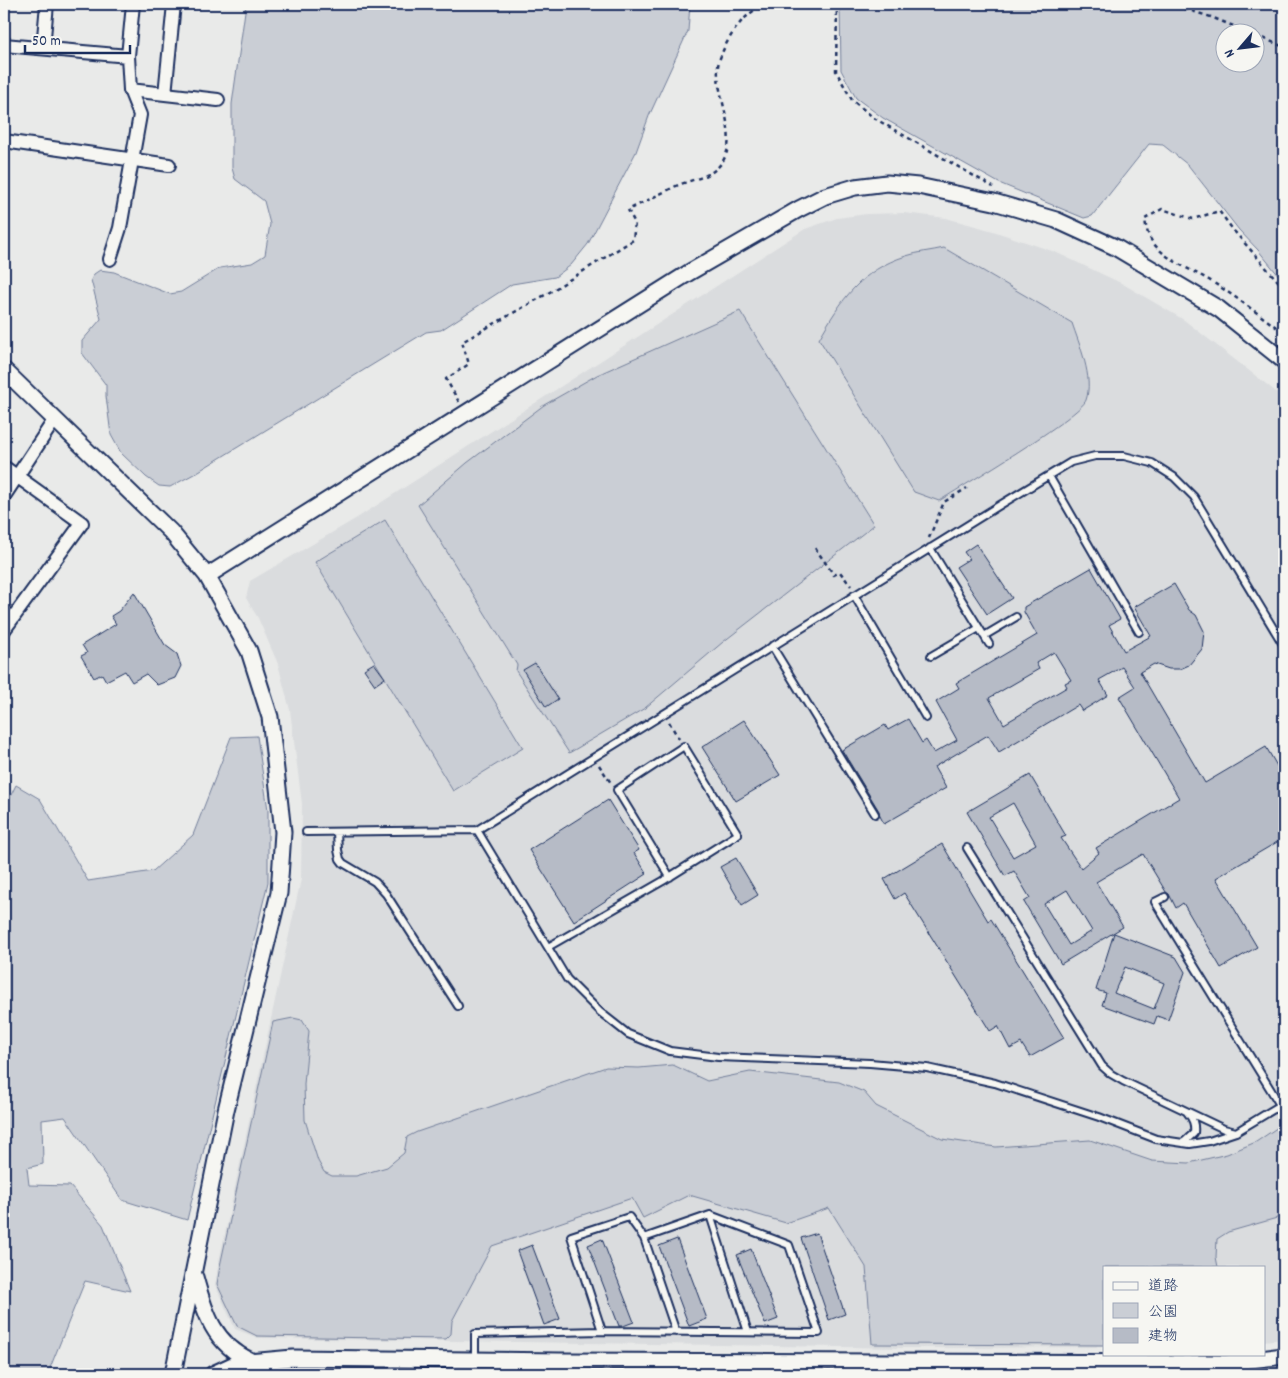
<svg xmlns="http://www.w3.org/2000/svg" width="1288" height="1378" font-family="Dekko,'Klee One',sans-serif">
<rect width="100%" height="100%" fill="#e9eae9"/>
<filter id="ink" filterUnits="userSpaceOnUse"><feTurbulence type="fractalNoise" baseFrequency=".02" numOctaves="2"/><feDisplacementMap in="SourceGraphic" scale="10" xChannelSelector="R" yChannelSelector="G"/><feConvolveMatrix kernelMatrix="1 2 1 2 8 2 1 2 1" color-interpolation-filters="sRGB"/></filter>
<g filter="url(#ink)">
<path fill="#dadcde" d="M904 213 946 218 990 230 1055 252 1123 284 1184 320 1284 398V1339L1264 1341V1267H1104V1347L909 1348 258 1338 235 1329 215 1285 218 1266 301 879 302 804 290 710 278 664 258 618 246 598 250 581 357 518 805 229 837 218 867 214Z"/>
<path fill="#caced5" stroke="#727e9a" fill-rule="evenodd" d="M246 4H690L688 31 649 116 636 152 588 244 571 265 555 277 512 284 441 330 426 332 194 474 170 487 159 486 146 477 121 453 111 435 106 396V385L82 353V341L101 319 91 280 94 274 100 270 114 272 170 294 181 292 220 268 252 263 265 255 270 224 264 201 235 179 232 168V104Z
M840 4H1284V282L1258 250 1239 230 1188 165 1163 145 1149 144 1092 216 1084 218 999 183 883 118 856 98 841 70ZM1256 32V62H1226V32Z
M944 248 1072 323C1079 344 1094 378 1086 400 1081 416 961 487 939 501L914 492 819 339C841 300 861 270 906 256 918 252 931 251 944 248Z
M740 311 874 525 723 642 645 708 569 753 516 671 517 665 418 505 467 463 544 405 597 375Z
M385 520 523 748 453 791 315 562Z
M257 736 268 810V882L187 1220 122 1200 65 1117 42 1120 43 1164 27 1168 29 1185 70 1186 103 1225 130 1291 85 1281 50 1368 61 1374H4V809L16 785 40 799 88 881 153 871 193 835 231 737Z
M293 1018 302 1020 309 1031 304 1084 305 1120 318 1161 324 1172 332 1176H356L387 1167 404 1153 407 1137 417 1132 606 1067 639 1068 673 1065 707 1081 750 1072 839 1082 864 1092 876 1106 942 1139 996 1147 1090 1140 1152 1161 1189 1163 1227 1154 1256 1142 1284 1123V1216L1228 1232 1217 1239 1216 1257 1218 1267H1104V1345L872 1344 866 1267 829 1208 786 1223 689 1195 643 1218 632 1198 492 1246 452 1321 451 1334 446 1339 257 1336 237 1326 217 1284 220 1266 273 1022Z"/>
<path fill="#b6bbc6" stroke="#1b2f5e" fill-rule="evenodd" d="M976 544 1012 598 987 614 956 567 969 559 964 552Z
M1091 568 1120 619 1109 625 1124 651 1151 636 1134 607 1174 584 1189 610 1196 615 1204 631 1202 649 1189 665 1180 669H1169L1154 664 1140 672 1205 783 1266 747 1284 778V838L1216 878 1257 947 1221 968 1183 903 1176 908 1169 894 1166 892 1143 854 1096 882 1123 927 1061 964 1024 902 1030 898 1014 871 1005 876 967 812 1030 775 1066 836 1061 838 1081 868 1099 853 1096 848 1179 798 1119 697 1135 687 1122 667 1099 680 1108 695 1082 711 1078 705 999 752 988 735 934 767 946 788 884 824 880 816 879 811 842 750 885 725 888 730 908 719 922 743 926 740 934 753 957 740 936 702 959 688 956 683 1037 635 1024 612V607ZM1054 652 1071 680 1065 683 1067 687 1004 724 989 698 1039 669 1036 663ZM1013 803 1036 844 1013 857 989 817ZM1067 890 1092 931 1069 945 1044 904Z
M134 592 165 645 177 654 181 666 175 678 157 685 146 674 132 682 125 671 106 681 102 674 94 678 81 656 87 653 82 645 116 624 111 616 119 611Z
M374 663 385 678 375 685 364 669Z
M535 663 558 699 546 707 523 670Z
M744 720 780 775 736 801 702 747Z
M608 800 639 850 634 853 647 874 574 921 529 850Z
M942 844 988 921 991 919 1064 1038 1030 1057 1021 1043 1010 1049 998 1026 990 1031 904 893 895 899 884 879Z
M736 858 758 895 742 905 720 867Z
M1114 933 1176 957 1185 972 1168 1020 1157 1016 1154 1024 1102 1005 1106 993 1096 990ZM1125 967 1164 983 1154 1009 1114 993Z
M817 1233 845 1314 829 1320 801 1238Z
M602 1239 634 1322 623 1326H619L588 1245Z
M677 1239 707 1319 689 1326 659 1246Z
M532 1245 560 1319 544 1325 517 1251Z
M751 1249 778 1319 765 1324 737 1255Z"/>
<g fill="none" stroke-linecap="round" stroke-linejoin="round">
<g stroke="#1b2f5e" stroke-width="10">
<path id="service" d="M1049 476 1139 632
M930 548 989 644
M854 595 926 718
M984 636 1016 617
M772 646 875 814
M931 656 979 628
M477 830 567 979 600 1012 628 1034 670 1051 718 1057 870 1063 927 1068 995 1083 1099 1117 1156 1139 1190 1144 1209 1141 1236 1132 1284 1103
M306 832 477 830 1000 505 1071 462 1095 456H1124L1152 463 1174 477 1194 497 1284 646
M337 832 338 850 340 859 343 863 375 882 386 894 458 1006
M967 848 1102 1066 1111 1074 1123 1081 1224 1129 1236 1132
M1165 897 1155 902 1280 1105
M548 947 663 881 738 834 684 746 617 790 670 877
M1183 1143 1194 1133C1195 1124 1193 1119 1187 1112
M710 1215 748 1332
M644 1238 676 1332
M475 1359V1334L602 1331 819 1333 789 1245 710 1215 644 1238 629 1217 571 1236 602 1331"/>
</g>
<g stroke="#1b2f5e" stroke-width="16">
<path id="minor" d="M4 45 128 56 133 4
M43 48 47 4
M130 90 218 100
M165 94 174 4
M4 141 169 165
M110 259 120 228 140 115 130 90 128 56
M4 467 82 523 4 630
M4 496 55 419
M560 1374V1361
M850 1374V1363"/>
</g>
<g stroke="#1b2f5e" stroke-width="19">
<path id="tertiary" d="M4 370 171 532 207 576 249 651 270 717 283 832 279 893 226 1110 173 1374
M207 576 690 272 799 209 825 196 855 187 887 183 918 186 994 202 1056 220 1115 247 1219 309 1284 361
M195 1277C205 1314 214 1344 251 1361
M213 1374 237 1363 293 1358 560 1361 1226 1363 1284 1356"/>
</g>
<path stroke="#1b2f5e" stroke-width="2.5" stroke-dasharray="4 4" stroke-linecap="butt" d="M837 4 836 71 852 100 874 118 993 187
M1169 4 1211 17 1248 32
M1256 35 1284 47
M1284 288 1234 231 1219 211 1193 219 1162 209 1145 219C1146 228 1148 237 1154 244 1168 261 1190 269 1209 280 1235 296 1260 315 1284 333
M459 402 446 379 469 364 462 342 545 295 633 240 635 223 628 210C644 202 660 194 676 186 689 180 707 178 717 168 744 143 715 97 718 66 720 52 735 26 746 17 751 12 758 8 764 4
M929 538 944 502 967 488
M815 548 834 575 840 572 851 586
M669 722 679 739
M599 765 611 783"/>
<use href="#service" stroke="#f6f6f2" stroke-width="6"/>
<use href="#minor" stroke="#f6f6f2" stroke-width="12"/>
<use href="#tertiary" stroke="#f6f6f2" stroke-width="15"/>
</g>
</g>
<rect width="1288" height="1378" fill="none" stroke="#f6f6f2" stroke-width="20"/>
<rect x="10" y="10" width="1268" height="1358" fill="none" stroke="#1b2f5e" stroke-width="2" filter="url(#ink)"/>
<rect x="1103" y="1266" width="162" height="90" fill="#f6f6f2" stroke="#9ea6b7"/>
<rect x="1113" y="1282" width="25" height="8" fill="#f6f6f2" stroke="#9ea6b7"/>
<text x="1148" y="1290" font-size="15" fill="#1b2f5e">道路</text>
<rect x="1113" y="1303" width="25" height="15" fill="#caced5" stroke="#9ea6b7"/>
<text x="1148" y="1316" font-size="15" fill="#1b2f5e">公園</text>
<rect x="1113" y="1328" width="25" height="15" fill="#b6bbc6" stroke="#9ea6b7"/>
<text x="1148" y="1340" font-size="15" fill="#1b2f5e">建物</text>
<g transform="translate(1240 48) rotate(242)"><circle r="24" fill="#f6f6f2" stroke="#9ea6b7"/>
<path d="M0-4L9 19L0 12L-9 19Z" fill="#1b2f5e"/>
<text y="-8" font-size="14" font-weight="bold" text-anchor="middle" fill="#1b2f5e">N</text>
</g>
<path d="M25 45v8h105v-8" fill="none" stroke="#1b2f5e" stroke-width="2.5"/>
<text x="32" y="45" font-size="15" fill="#1b2f5e" stroke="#f6f6f2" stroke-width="4" paint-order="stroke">50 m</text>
</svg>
